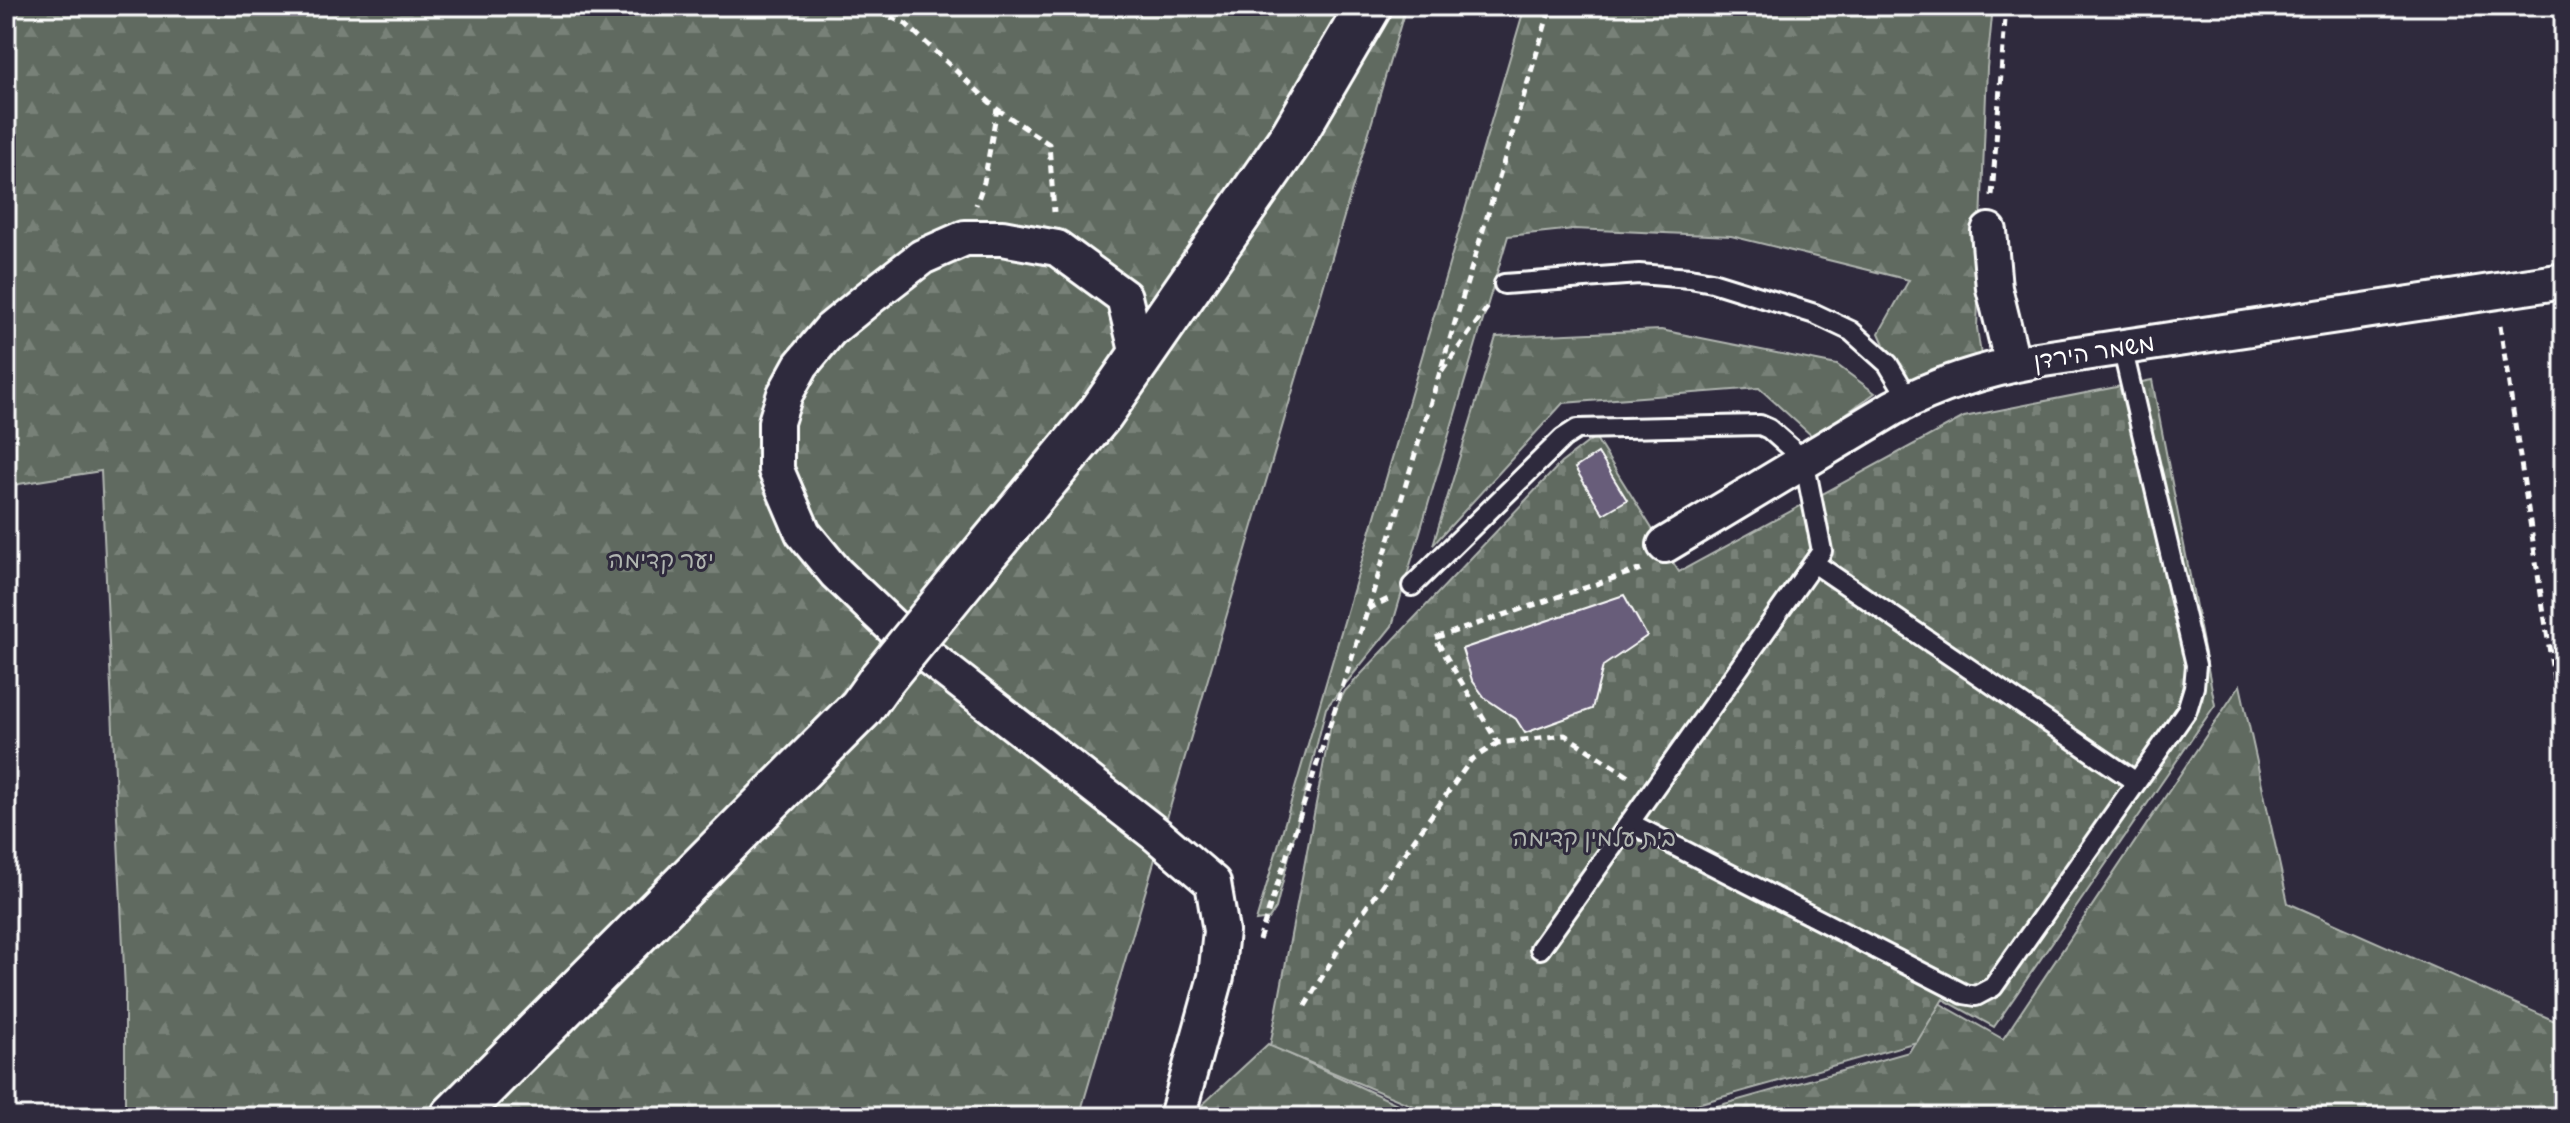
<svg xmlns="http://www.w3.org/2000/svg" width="2570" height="1123" font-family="Sriracha,'Playpen Sans Hebrew',sans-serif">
<defs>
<pattern id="forest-firs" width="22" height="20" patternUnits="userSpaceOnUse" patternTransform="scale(2)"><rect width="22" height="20" fill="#606b60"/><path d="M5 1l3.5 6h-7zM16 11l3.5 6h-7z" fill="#788178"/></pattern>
<pattern id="cemetery-stones" width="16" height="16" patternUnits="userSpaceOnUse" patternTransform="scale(2)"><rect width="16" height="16" fill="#606b60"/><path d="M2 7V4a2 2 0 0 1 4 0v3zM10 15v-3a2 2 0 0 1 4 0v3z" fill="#788178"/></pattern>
</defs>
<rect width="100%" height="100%" fill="#2f2a3d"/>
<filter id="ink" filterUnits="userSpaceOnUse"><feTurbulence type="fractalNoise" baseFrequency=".0125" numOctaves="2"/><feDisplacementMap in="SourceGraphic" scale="16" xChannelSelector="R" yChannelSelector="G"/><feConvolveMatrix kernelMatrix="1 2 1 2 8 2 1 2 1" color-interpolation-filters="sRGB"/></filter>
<g filter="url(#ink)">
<path fill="url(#forest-firs)" stroke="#b0b5b0" stroke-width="2" d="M6 6H1406L1079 1117H125V990L101 471 6 486Z
M1525 6H1993L1987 68 1977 328 1982 362 1901 383 1879 333 1909 280 1731 236 1574 229 1508 236 1392 626 1326 708 1276 908 1269 919 1256 921Z
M1661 330 1837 365 1875 393 1813 437 1759 388 1563 403 1433 545 1496 337Z
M2240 685 2288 903 2564 1025V1117H1678L1909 1052 1939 1003 2003 1039Z
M1268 1044 1425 1117H1198L1201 1106Z"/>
<path fill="url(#cemetery-stones)" stroke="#b0b5b0" stroke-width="2" d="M2152 380 2215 705 1994 1027 1943 999 1917 1042 1651 1117H1439L1270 1046 1333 714 1345 691 1561 463 1595 437 1679 572 1964 417Z"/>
<path fill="#685d7a" stroke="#fff" stroke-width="2" d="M1598 453 1627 500 1603 514 1575 468Z
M1624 595 1647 636 1603 666 1592 709 1525 733 1516 719 1485 698 1472 680 1462 649Z"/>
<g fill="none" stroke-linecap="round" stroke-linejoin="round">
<g stroke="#fff" stroke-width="24">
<path id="lane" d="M1504 284 1639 274 1690 278 1712 282 1815 314 1851 331 1888 364 1909 399
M1814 563 2136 782
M1412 586 1563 438 1577 429 1760 425 1769 429 1804 460 1822 551 1540 949
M1630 823 1964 994 1976 996 1993 987 2187 710 2194 687 2196 665 2122 347"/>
</g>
<g stroke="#fff" stroke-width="40">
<path id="street" d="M1989 231 1994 288 2013 365
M1139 359 1124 297 1057 248 1002 238H965L922 257 869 298 830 330 801 365 785 394 776 422V470L803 533 836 573 902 636 1157 835 1213 883 1221 931 1216 977 1177 1117
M1665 545 1893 408C1938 384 1987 369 2037 360L2564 281"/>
</g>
<g stroke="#fff" stroke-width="50">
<path id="primary" d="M969 572 1101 413 1293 136 1369 6
M453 1117 861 708 881 680"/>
</g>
<path stroke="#fff" stroke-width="5" stroke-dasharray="8 6" stroke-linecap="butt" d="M865 6 906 24 997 109 984 182 976 205
M997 109 1049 144 1054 212
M1992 196 2006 6
M2500 326 2556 692
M1442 371 1490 304
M1368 609 1390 598
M1628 776 1565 735 1498 743 1435 638 1641 569
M1259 940 1368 609 1551 6
M1305 1006 1348 933 1471 760 1498 743"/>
<use href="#lane" stroke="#2f2a3d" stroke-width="18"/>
<use href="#street" stroke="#2f2a3d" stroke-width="34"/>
<use href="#primary" stroke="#2f2a3d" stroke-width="44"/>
<g stroke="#fff" stroke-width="50" stroke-linecap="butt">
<path id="primary-bridge" d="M881 680 969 572"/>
</g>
<use href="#primary-bridge" stroke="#2f2a3d" stroke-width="44"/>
</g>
</g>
<g text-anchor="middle" stroke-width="6" stroke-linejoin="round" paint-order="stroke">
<g font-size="24" fill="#fff" stroke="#2f2a3d">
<text transform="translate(2094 352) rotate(-9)" y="8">משמר הירדן</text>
</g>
<g font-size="24" fill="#b0b5b0" stroke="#2f2a3d">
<text x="661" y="568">יער קדימה</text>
<text x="1594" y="846">בית עלמין קדימה</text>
</g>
</g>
<rect width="2570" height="1123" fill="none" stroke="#2f2a3d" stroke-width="32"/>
<rect x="16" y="16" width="2538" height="1091" fill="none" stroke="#fff" stroke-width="3" filter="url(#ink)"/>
</svg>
